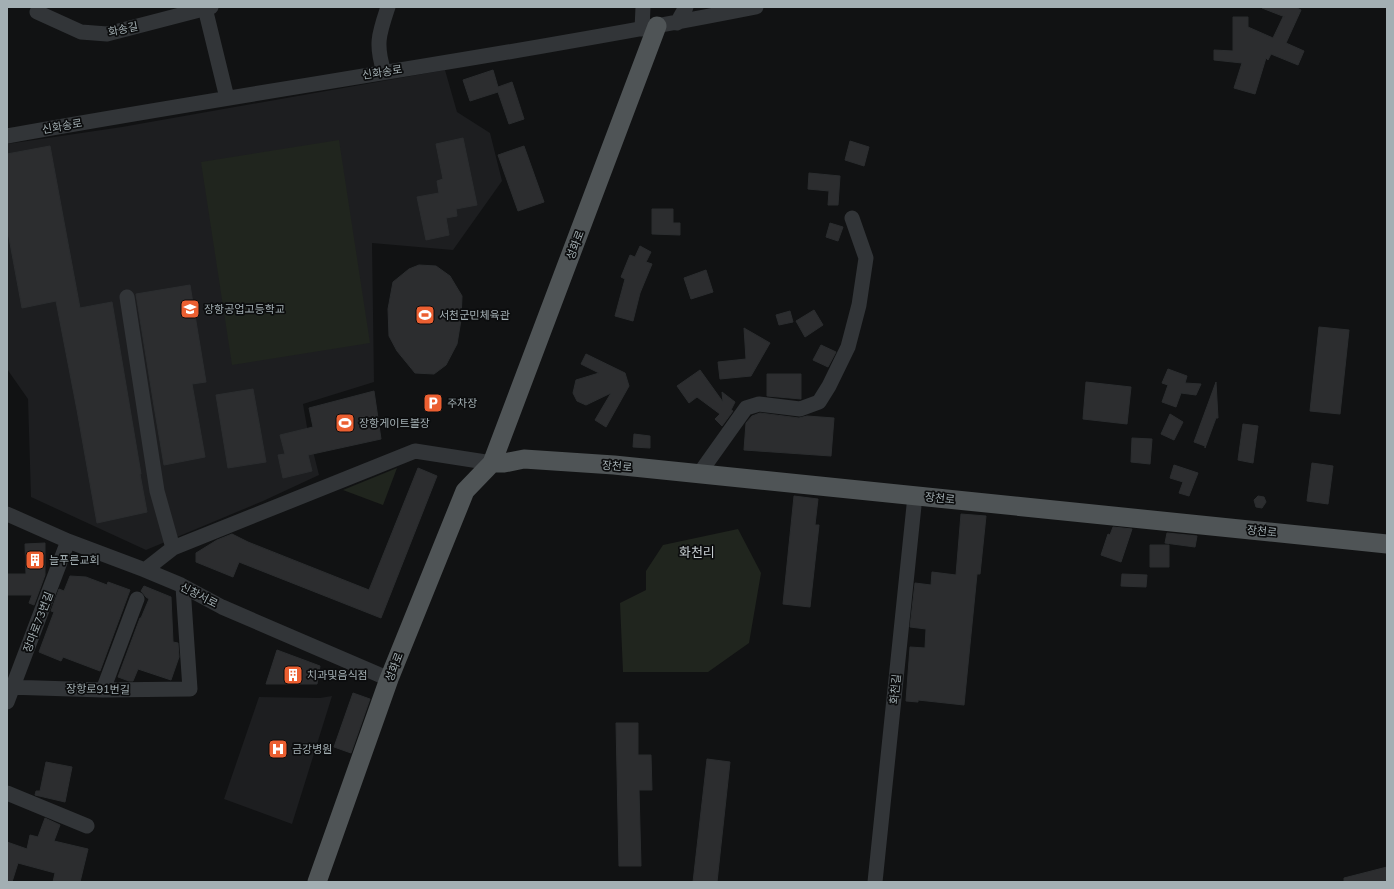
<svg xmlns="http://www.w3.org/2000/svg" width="1394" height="889" font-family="Mulish,'Noto Sans KR',sans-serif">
<rect width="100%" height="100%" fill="#111213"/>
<path fill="#1d1e20" d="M445 70 457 112 490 133 502 181 453 250 372 243 374 382 303 404 307 427 319 475 263 501 146 550 31 497 28 399 7 369V144L122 127Z
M332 696 292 824 224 799 259 697 320 698Z"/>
<path fill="#20251e" d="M339 140 370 343 232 365 201 162Z
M397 468 383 505 343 490Z
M738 529 761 573 749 643 708 672H623L620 603 646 590V571L663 545Z"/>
<path fill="#2c2d2f" stroke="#2b2d2f" d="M1262 7H1295L1301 10 1286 43 1304 51 1298 65 1271 54 1268 60 1266 58 1255 94 1234 88 1242 63 1214 60V50L1233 51V17H1248V27L1273 38 1283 17H1285L1262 8Z
M493 70 498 87 512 82 524 119 509 124 498 92 470 101 463 80Z
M463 138 477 205 456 209 457 216 446 218 449 235 426 240 417 197 439 193 437 181 443 179 436 144Z
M850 141 869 147 864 166 845 160Z
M50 146 80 308 112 302 141 474H140L147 512 97 523 77 410 56 301 22 308 7 227V154Z
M524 146 544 202 518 211 498 155Z
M809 173 840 176 838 205H828L829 191 808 189Z
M652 209H673V223H680V235L652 234Z
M830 223 843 227 838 241 826 237Z
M640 246 651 252 646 262 652 264 640 293 633 321 615 316 625 279 621 277 630 255 635 257Z
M419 265 436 266 450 276 462 296 461 320 457 344 446 365 434 374 415 373 397 351 389 336 388 309 393 282 409 269Z
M706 270 713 292 691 299 684 278Z
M190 285 206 382 192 384 205 457 164 465 154 406 136 294Z
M814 310 823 325 805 337 796 321Z
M790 311 793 322 779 325 776 315Z
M1319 327 1349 330 1340 414 1310 411Z
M744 328 770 343 751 376 720 379 718 362 746 359Z
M821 345 836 352 828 367 813 360Z
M586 354 625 373 629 386 606 427 595 420 611 393 586 405 577 401 573 393 576 380 599 373 581 364Z
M1168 369 1187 376 1185 383 1201 384 1196 395 1181 393 1176 407 1162 402 1168 385 1162 383Z
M700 370 723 402 722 392 735 402 731 410 733 411 722 426 715 419 720 414 697 397 689 403 677 386Z
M767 374H801V399L767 396Z
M1086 382 1131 387 1127 424 1083 419Z
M1216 382 1218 418H1216L1205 448V446L1194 442Z
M253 389 266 462 228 468 216 395Z
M374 391 381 439 308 455 312 471 283 478 278 455 285 454 280 435 313 427 309 408Z
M760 413 799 418 807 416 834 418 831 456 744 450 746 423 752 416Z
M1170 414 1183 422 1174 440 1161 434Z
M1243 424 1258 426 1253 463 1238 460Z
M634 434 650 436V448L633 447Z
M1132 438 1152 439 1150 464 1131 462Z
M1312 463 1333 466 1328 504 1307 501Z
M1174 465 1198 473 1189 496 1179 493 1183 482 1170 478Z
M418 468 437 476 381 618 239 562 233 577 196 562V553L217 540 232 534 248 542 369 590Z
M794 496 818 499 815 525H819L810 607 783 604Z
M1258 496 1264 497 1266 502 1262 508 1256 507 1254 500Z
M961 514 986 516 980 574H977L964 705 918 700V702L906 701 910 647 925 648 926 629 910 627 915 583 931 585 932 572 956 575Z
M1113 527 1132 529 1121 562 1101 555 1108 534 1110 535Z
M1167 533 1197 536 1195 547 1165 543Z
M45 543V575L34 605 29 603 32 595H8V574H26L25 544Z
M1150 545H1169V567H1150Z
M1122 574 1147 575 1146 587 1121 586Z
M70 576 86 577 107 585 108 582 130 590 100 671 63 657 61 661 39 652 54 612 51 611 59 589 64 591Z
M144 586 171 597 173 642 178 643 179 657 171 680 138 669 133 681H129L118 677 140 618H141L149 599 146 597 141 591Z
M277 650 320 666 317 684H266Z
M353 693 370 699 351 753 334 747Z
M616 723H638V755H651L652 790H639L641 866H619Z
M707 759 730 762 717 882H693Z
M46 762 72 767 65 802 35 795 36 791H40Z
M45 818 60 825 54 841 88 849 80 882H53L55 873 18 863 12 882H7V842L27 849 30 835 38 837Z
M1387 867V882H1344V878Z"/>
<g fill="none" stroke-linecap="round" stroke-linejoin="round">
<path stroke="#323538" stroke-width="15" d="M205 8 227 98
M37 12 81 32 107 34 211 7
M677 23 686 7
M642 29 643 7
M384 72C375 44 379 34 388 7
M7 136C256 91 508 56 756 7
M127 297 157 491 173 548
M699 474 746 408 759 404 800 409 819 402 829 386 848 347 859 305 866 258 852 218
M7 514 68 541 145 570 181 585 222 607 389 679
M145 570 173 548 415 451 492 463
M7 687 103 690 190 689 183 587
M103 690 137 599
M7 702 68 541
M7 793 87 826
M875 882 915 496"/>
<path stroke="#4f5456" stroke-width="19" d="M492 463H504L524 459 614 465 1387 544
M317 882 389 679 465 491 492 463 657 26"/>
</g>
<defs>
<g id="school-square" transform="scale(1)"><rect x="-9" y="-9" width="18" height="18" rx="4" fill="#eb5f31" stroke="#0c0d0e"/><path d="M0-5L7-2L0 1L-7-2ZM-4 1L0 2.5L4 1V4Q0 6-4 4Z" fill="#fff"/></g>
<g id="stadium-square" transform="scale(1)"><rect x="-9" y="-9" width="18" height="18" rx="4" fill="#eb5f31" stroke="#0c0d0e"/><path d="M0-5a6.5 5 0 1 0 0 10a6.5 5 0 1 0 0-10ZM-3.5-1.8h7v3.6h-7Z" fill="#fff"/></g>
<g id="parking-square" transform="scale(1)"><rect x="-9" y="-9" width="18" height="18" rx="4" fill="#eb5f31" stroke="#0c0d0e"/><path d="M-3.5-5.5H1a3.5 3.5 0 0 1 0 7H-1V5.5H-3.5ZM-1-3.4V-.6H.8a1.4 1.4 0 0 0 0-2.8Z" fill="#fff"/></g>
<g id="building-square" transform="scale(1)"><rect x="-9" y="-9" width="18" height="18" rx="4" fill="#eb5f31" stroke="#0c0d0e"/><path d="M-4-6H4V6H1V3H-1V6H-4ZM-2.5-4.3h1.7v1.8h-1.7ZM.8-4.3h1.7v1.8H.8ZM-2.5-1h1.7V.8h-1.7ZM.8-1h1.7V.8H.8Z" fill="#fff"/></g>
<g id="hospital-square" transform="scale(1)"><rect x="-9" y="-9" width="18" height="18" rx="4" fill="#eb5f31" stroke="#0c0d0e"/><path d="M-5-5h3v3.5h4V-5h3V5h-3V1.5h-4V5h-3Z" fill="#fff"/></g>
</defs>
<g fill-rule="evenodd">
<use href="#school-square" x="190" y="309"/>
<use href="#stadium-square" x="425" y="315"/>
<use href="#parking-square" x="433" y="403"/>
<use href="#stadium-square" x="345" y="423"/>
<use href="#building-square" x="35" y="560"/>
<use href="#building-square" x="293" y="675"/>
<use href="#hospital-square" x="278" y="749"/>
</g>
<g text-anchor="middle" stroke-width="3.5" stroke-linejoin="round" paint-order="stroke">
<g font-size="11" fill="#a3afb3" stroke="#0c0d0e">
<text transform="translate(123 29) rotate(-12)" y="4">화송길</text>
<text transform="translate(382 72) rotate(-9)" y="4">신화송로</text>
<text transform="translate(62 126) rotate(-10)" y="4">신화송로</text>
<text transform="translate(575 245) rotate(-69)" y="4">성화로</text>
<text transform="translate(617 466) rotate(5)" y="4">장천로</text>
<text transform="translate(940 498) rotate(6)" y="4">장천로</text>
<text transform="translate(1262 531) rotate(6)" y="4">장천로</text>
<text transform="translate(199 595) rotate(27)" y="4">신창서로</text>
<text transform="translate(38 622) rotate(-69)" y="4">장마로73번길</text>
<text transform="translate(394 667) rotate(-69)" y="4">성화로</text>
<text transform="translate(98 689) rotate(1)" y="4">장항로91번길</text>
<text transform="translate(895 689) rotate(-84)" y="4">화천길</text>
</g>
<g font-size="11" fill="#a3afb3" stroke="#0c0d0e" text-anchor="start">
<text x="204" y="313">장항공업고등학교</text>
<text x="439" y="319">서천군민체육관</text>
<text x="447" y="407">주차장</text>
<text x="359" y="427">장항게이트볼장</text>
<text x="49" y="564">늘푸른교회</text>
<text x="307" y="679">치과및음식점</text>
<text x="292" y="753">금강병원</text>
</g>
<g font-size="13" fill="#c4cccf" stroke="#0c0d0e">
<text x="697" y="557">화천리</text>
</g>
</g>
<rect width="1394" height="889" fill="none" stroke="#a3afb3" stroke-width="16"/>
</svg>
